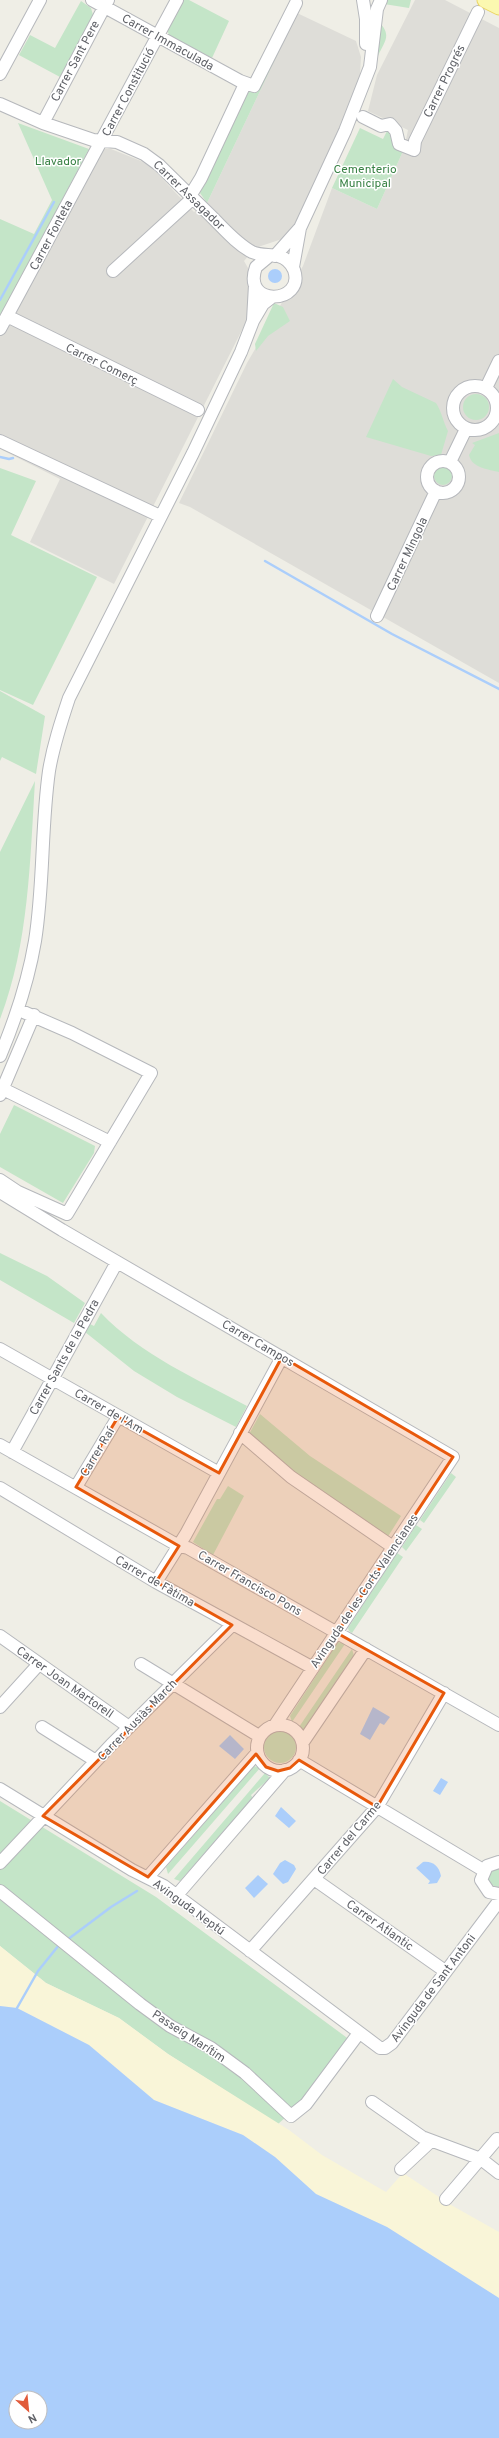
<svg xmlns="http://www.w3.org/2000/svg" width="499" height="2438" font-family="Overpass,sans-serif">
<rect width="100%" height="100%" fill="#efeee6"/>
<path fill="#deddd8" d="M415 0H445L499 28V683L190 507 179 503 247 363 303 266 332 188 377 209 404 149 408 130 368 111 377 75Z
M297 13 356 41 361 57 360 74 353 99 320 176 288 237 255 248 244 261 248 268 252 297 250 314 114 584 30 542 60 479 0 449V321L89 149H111L141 161 151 167 194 212 207 203Z"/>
<path fill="#c4e5c8" d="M182 0H189L229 21 212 58 169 35 167 29Z
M387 0H411L409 8 384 4Z
M81 1 91 8 93 15 60 77 19 55 30 35 55 48Z
M297 13 207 203 200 193 249 91H255Z
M380 23C392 36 384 42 378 56Z
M18 123 89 149 0 317V219L34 234 52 200Z
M389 127 404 149 377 209 332 188 360 128 383 139Z
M274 303 283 307 290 321 268 336 256 351 255 344Z
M393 379 402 387 436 403C442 412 443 422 448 431L441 455 431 456 366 437Z
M463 407a13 13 0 1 1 26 0a13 13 0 1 1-26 0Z
M499 433V472C487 469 472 468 469 455L475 445 472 443Z
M434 476a9 9 0 1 1 18 0a9 9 0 1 1-18 0Z
M0 468 36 481 11 535 97 577 33 705 0 690Z
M0 691 45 716 36 774 2 757 0 761Z
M35 781C30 861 29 944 0 1019V852Z
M14 1105 95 1146 94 1153 63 1203 0 1167V1134Z
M0 1253 47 1276 85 1303 74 1323 0 1280Z
M101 1313C141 1355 197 1379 247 1406L236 1427 177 1397 134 1371 85 1332 90 1324 94 1326Z
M260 1414 310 1456 401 1516 387 1538 327 1497 248 1436Z
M451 1473 456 1477 424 1523 420 1520Z
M228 1486 244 1496 213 1555 193 1542 217 1499H220Z
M416 1525 422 1529 406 1551 402 1547Z
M397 1553 403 1557 352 1633 349 1631 348 1628Z
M338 1642 345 1644 292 1722 290 1716Z
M352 1649 354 1656 304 1730 299 1727Z
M264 1747a16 16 0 1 1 32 0a16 16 0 1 1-32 0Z
M254 1766 260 1768 168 1874 166 1867Z
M265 1773 270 1778 251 1795 253 1799 180 1881 174 1879Z
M0 1801 156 1897 350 2040 305 2101 291 2111 174 2026 0 1890Z
M496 1869H499V1887C493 1887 490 1884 488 1879L491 1871Z
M0 1895 236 2070 286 2117 278 2124 168 2054 119 2018 46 1983 0 1946Z"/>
<path fill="#f9f5d8" d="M0 1946 46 1983 119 2018 168 2054 289 2130 322 2155 386 2192 403 2173 451 2205 499 2232V2298L387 2227 316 2194 275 2157 243 2135 154 2100 89 2045 17 2008 0 2006Z"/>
<path fill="#abcefb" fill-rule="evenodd" d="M268 276a7 7 0 1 1 14 0a7 7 0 1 1-14 0Z
M373 1707 390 1717 384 1725 380 1723 370 1740 360 1734Z
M230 1735 244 1749 235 1759 219 1746Z
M441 1778 448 1782 440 1795 433 1791Z
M281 1807 296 1821 289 1828 275 1816Z
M285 1860 294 1865 296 1869 288 1882 283 1884 273 1874 280 1863Z
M423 1862C433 1861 439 1866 441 1876L437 1883 428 1884 430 1881 416 1868Z
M258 1875 268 1884 254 1898 245 1888Z
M0 2006 17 2008 89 2045 154 2100 243 2135 275 2157 316 2194 387 2227 499 2298V2438H0ZM16 2398H40V2422H16Z"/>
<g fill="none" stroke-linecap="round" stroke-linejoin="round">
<path stroke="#abcefb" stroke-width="2.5" d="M0 300 54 202
M0 457 9 459 13 458
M265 561 392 634 499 689
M67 1940 111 1907 137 1891
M17 2008 38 1971 59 1945"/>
<g stroke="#b6b8bc" stroke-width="14">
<path id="minor" d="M92 0 240 81 254 86 296 3
M363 0 366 19V44
M0 74 40 0
M0 104 43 123 93 140 117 142 144 154 159 165C177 183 195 200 213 218 225 230 237 244 252 252 262 256 269 254 278 256 286 258 291 263 294 270 306 304 241 308 256 267L268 257
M363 117 381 126 390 124 396 131 399 144 414 150 415 141 478 12
M43 123 108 0
M190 196 201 178 245 84
M275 256 299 229
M293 267 300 228 345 131 370 67 377 9 381 0
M113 271 193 198
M7 316 198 410
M253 320 255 285
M0 329 177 0
M453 408a22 22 0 1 1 44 0a22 22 0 1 1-44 0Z
M486 388 499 361
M0 441 160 516
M427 477a16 16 0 1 1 32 0a16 16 0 1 1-32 0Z
M450 462 466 429
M377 616 436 491
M0 1056C16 1018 28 982 35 941 44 885 41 827 49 771 53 746 61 722 69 698L193 453 241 352 253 321 263 304 272 297
M3 1089 110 1142
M0 1095 34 1015
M0 1180 18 1192 67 1214 151 1073 72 1033 19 1010
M0 1192 62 1230 453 1457 275 1725
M0 1349 219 1473
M240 1433 291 1477 393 1547
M0 1445 179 1546 188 1548 499 1725
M12 1452 117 1262
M76 1487 118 1417
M0 1488 156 1582 313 1668
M156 1582 186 1534 282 1357
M0 1636 129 1727
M141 1664 259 1736
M0 1707 39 1664
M257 1748a23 23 0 1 1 46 0a23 23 0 1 1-46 0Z
M42 1727 96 1761
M303 1742 366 1649
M299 1760 483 1870
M0 1789 132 1870 164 1886 380 2048H385L392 2043 499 1901
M499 1862 487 1866 481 1880 489 1892 499 1894
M0 1863 111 1745 232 1625
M148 1877 257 1753
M314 1879 445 1971
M0 1891 140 2004 170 2026 211 2048 245 2073 291 2116 306 2104 359 2033
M177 1895 285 1770
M250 1951 377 1807 444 1693
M372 2102 422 2137 481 2159 499 2173
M401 2169 431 2141
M446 2199 497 2139"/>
</g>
<g stroke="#ebd564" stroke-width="17">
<path id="major" d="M485 0 499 7"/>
</g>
<use href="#minor" stroke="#fff" stroke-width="12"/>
<use href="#major" stroke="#fbf8b0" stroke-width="15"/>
</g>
<path fill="#e8590c" fill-opacity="0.2" stroke="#e8590c" stroke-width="3" stroke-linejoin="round" d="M282 1357 453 1457 337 1633 444 1693 377 1807 299 1760 290 1768 278 1771 266 1767 256 1754 148 1877 43 1816 232 1625 156 1582 179 1546 76 1487 118 1417 219 1473Z"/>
<g text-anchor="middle" stroke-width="3" stroke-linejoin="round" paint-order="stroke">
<g font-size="12" fill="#5e6066" stroke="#fff">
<text transform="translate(168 42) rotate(29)" y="4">Carrer Immaculada</text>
<text transform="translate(75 61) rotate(-62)" y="4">Carrer Sant Pere</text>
<text transform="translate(444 81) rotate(-64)" y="4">Carrer Progrés</text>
<text transform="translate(128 92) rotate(-62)" y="4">Carrer Constitució</text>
<text transform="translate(189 195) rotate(44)" y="4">Carrer Assagador</text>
<text transform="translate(51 235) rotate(-62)" y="4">Carrer Fonteta</text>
<text transform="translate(102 364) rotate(26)" y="4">Carrer Comerç</text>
<text transform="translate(407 554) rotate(-65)" y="4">Carrer Mingola</text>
<text transform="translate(258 1343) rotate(30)" y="4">Carrer Campos</text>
<text transform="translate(64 1357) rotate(-61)" y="4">Carrer Sants de la Pedra</text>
<text transform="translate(109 1411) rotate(30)" y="4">Carrer de l'Am</text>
<text transform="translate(97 1452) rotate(-59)" y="4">Carrer Raí</text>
<text transform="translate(155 1581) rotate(30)" y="4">Carrer de Fàtima</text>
<text transform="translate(250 1583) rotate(30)" y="4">Carrer Francisco Pons</text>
<text transform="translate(364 1591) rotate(-56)" y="4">Avinguda de les Corts Valencianes</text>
<text transform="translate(65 1682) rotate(35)" y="4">Carrer Joan Martorell</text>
<text transform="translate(137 1720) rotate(-46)" y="4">Carrer Ausiàs March</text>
<text transform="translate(349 1838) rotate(-50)" y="4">Carrer del Carme</text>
<text transform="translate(189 1907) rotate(36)" y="4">Avinguda Neptú</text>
<text transform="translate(380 1925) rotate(35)" y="4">Carrer Atlantic</text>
<text transform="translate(433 1988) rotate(-53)" y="4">Avinguda de Sant Antoni</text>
<text transform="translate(189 2036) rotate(33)" y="4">Passeig Marítim</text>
</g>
<g font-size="12" fill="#398245" stroke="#fff">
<text x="58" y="165">Llavador</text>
<text x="365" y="173">Cementerio<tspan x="365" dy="14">Municipal</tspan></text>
</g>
</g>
<g transform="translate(28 2410) rotate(153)"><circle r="19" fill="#ffffff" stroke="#bfbfc2"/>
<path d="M0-3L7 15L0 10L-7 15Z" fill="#e15b3b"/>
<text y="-6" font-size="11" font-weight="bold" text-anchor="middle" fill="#5e6066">N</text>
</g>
</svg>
